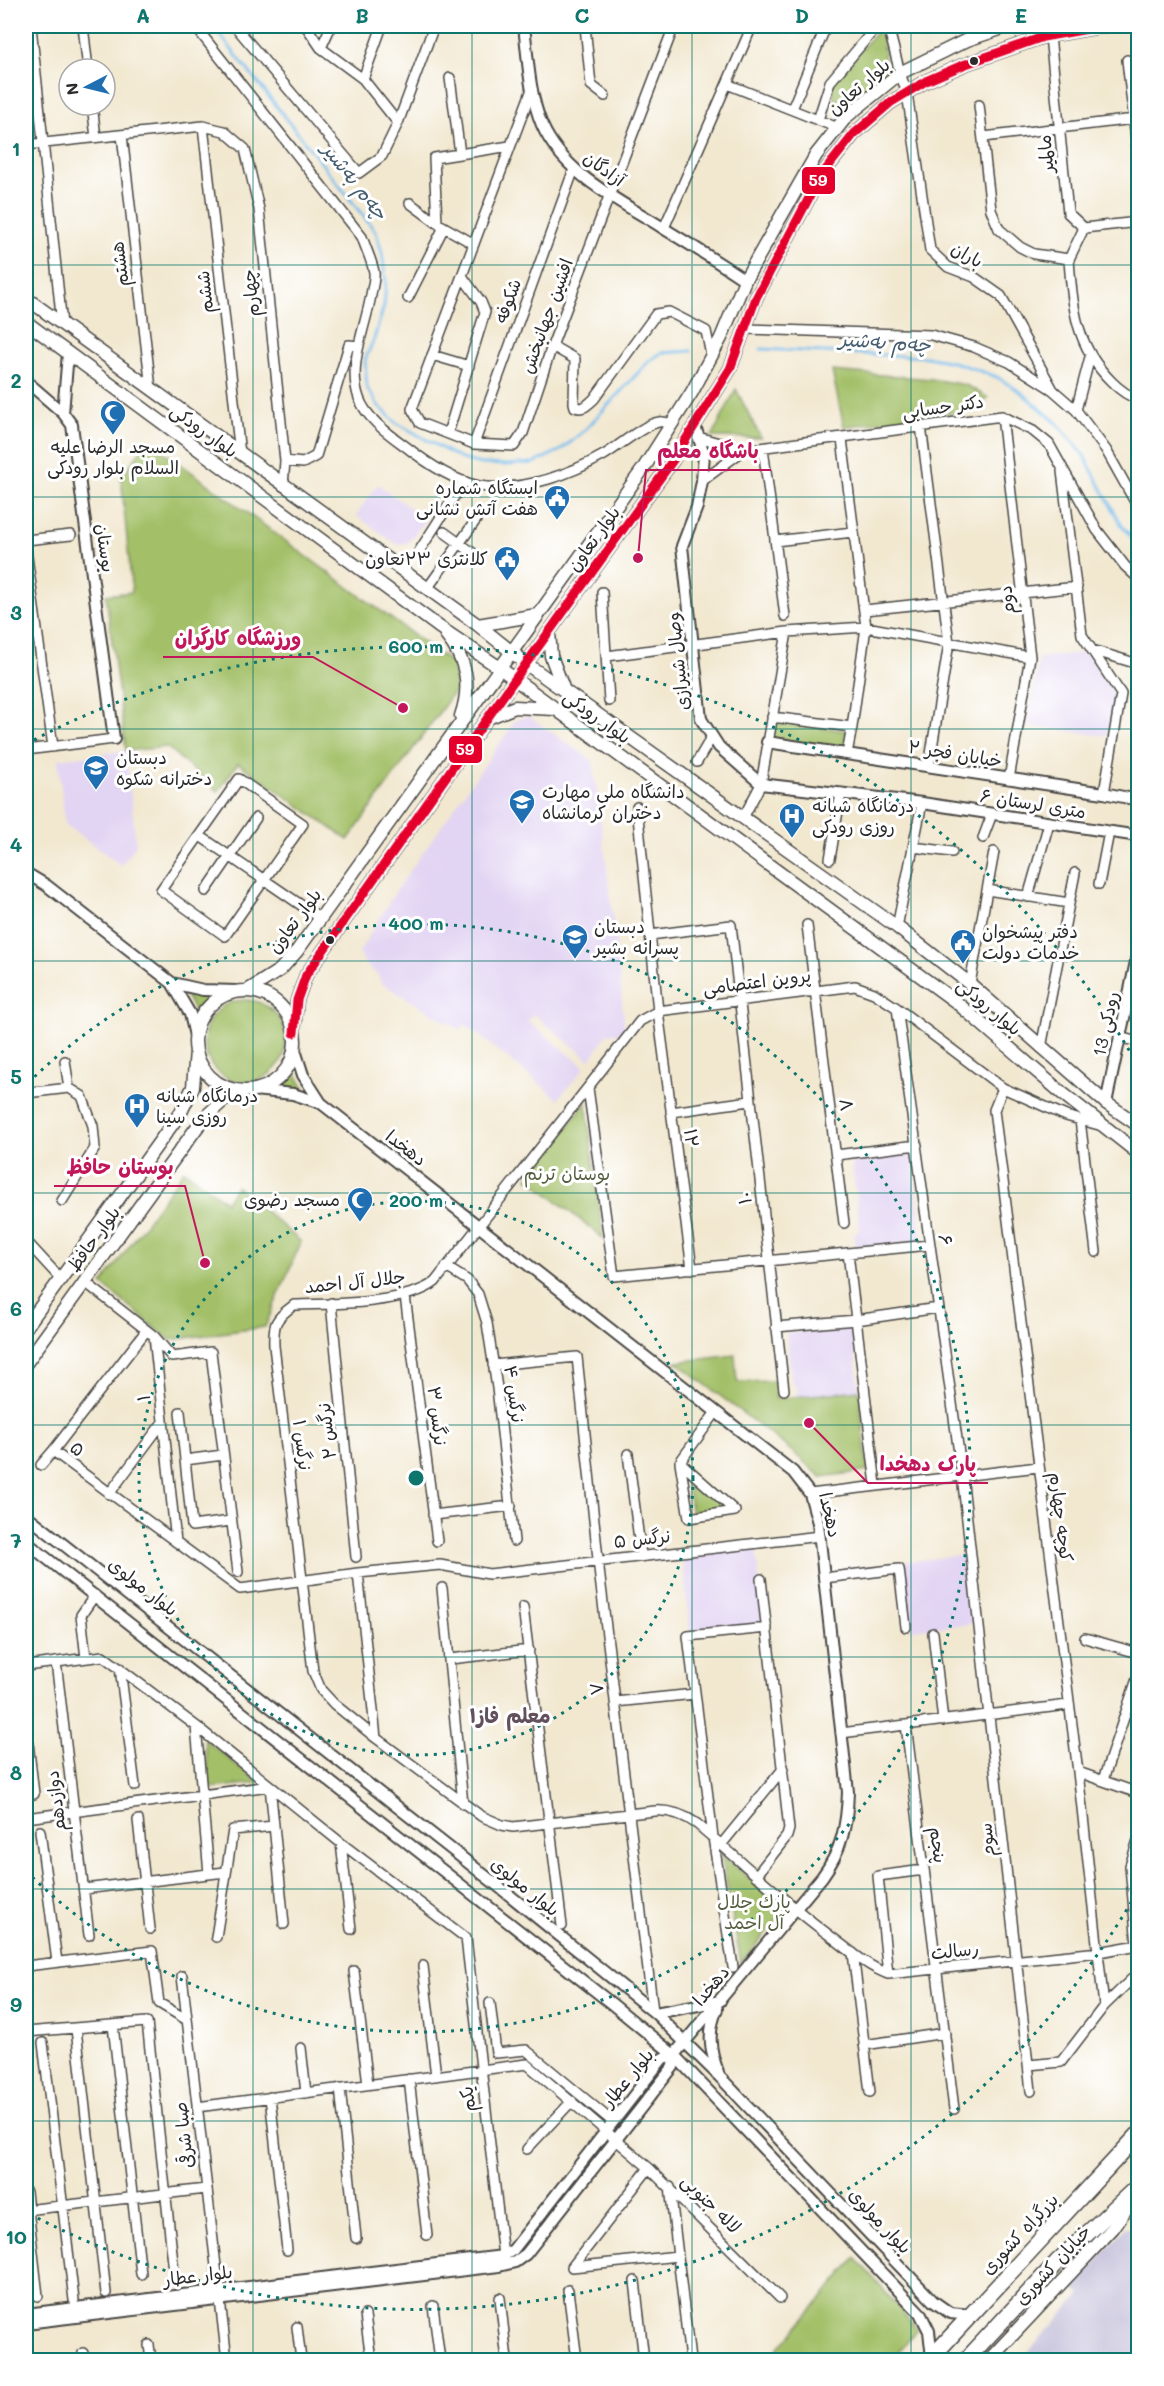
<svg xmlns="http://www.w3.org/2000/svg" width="1164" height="2386" font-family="Mali,'Playpen Sans Arabic',sans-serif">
<rect width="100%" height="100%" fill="#fff"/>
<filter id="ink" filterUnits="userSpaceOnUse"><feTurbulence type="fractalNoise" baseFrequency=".0167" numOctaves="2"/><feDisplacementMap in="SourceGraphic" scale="12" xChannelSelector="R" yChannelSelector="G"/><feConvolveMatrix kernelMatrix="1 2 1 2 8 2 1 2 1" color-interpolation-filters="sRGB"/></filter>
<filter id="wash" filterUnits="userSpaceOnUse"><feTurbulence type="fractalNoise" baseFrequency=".008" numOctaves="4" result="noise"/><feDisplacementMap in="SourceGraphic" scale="24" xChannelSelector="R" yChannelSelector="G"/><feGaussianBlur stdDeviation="1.35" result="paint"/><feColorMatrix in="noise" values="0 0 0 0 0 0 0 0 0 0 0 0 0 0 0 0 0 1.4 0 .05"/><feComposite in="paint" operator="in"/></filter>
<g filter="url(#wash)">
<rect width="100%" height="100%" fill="#f2e8d0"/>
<path fill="#e2d4f3" d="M378 484 426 520 408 543 396 544 356 515Z
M1086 652 1115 696 1107 736 1028 726 1039 658Z
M528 716 593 761 615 931 625 1032 607 1034 590 1060 533 1014 528 1021 585 1067 558 1099 465 1024 461 1030 381 983 378 975 365 964 359 952 398 888 516 720Z
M126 751 136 845 121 865 65 824 58 759Z
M912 1150 922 1241 855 1249 854 1233 860 1230 851 1157Z
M852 1326 859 1390 797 1397 796 1385 792 1383 786 1333Z
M756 1547 763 1619 757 1626 690 1633 682 1555Z
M968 1554 971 1576 968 1578V1587L972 1590 976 1623 912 1630 905 1562Z"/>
<path fill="#c5c0da" d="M1126 2227 1138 2231V2360H1021L1081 2294 1073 2290Z"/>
<path fill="#a3c068" stroke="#67764a" stroke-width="1.5" d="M881 27 886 72 841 112 836 107 831 83Z
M832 371 931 379 966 385 988 398 974 411 927 415 844 427Z
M736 389 761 438 712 437Z
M148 440 453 664 456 689 348 840 238 763 218 792 167 747 126 751 106 595 132 592 121 476 123 475Z
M774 721 847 731 844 750 771 739Z
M184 992 211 997 196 1014Z
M204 1041a41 41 0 1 1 82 0a41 41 0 1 1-82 0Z
M293 1069 304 1089 279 1086Z
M586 1102 603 1238 528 1178Z
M184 1170 226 1202 236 1186 301 1242 265 1327 170 1340 102 1284Z
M735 1355 737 1382 775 1381 776 1399 859 1390 868 1471 821 1477 787 1447 676 1362Z
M685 1471 727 1509 692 1515Z
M204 1739 259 1783 210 1788Z
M721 1853 785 1910 741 1963Z
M856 2258 917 2329 892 2360H769Z"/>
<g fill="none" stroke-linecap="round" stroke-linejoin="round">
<path stroke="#75bbec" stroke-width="3" d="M213 26 376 232 382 253 386 282 384 306 374 339 365 360 367 388 378 405 395 422 461 459 481 464 507 465 534 463 561 450 584 431 649 361 661 353 691 351
M761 349 927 357 957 363 997 377 1022 393 1056 422 1083 454 1122 526 1138 545"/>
</g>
</g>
<g filter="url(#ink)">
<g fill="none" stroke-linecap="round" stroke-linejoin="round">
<g stroke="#494744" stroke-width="12">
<path id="minor" d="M31 26 62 325
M83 26 88 69
M195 26 362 237C366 249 372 261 374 272 375 279 372 288 371 295 366 327 347 365 359 398 367 421 395 438 413 452 433 467 461 485 487 487 526 490 571 474 604 455 618 447 644 424 659 422 662 421 668 423 672 424
M235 26 359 173 382 156 398 123 434 26
M306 26 321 48 363 79 398 123
M585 26 591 85 605 96
M888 26 900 73 907 93 930 250 948 267 974 277 1001 296 1052 388
M321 48 331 26
M1127 60 1138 157
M450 78 460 154
M363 79 382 26
M727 84 838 128
M532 89 412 409 420 423 474 444 514 446 523 433 552 346 674 26
M92 105 96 137
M979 105 991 210 999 229 1020 247 1034 254 1069 259 1084 228 1068 213 1050 36
M792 109 826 26
M818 120 830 82 877 26
M203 126 240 454
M122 135 151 389
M984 137 1134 119
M26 145 203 126 224 131 245 149 259 209 285 461 283 486
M410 203 437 223 474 244
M437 223 434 158 510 146
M664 228 752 26
M1084 228 1138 222
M1069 259C1072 306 1076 347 1112 382 1119 389 1128 396 1138 399
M408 298 444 227
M745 329 931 335 974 347 1009 362 1053 390 1076 410 1106 450 1138 507
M552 346 575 359 574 403 575 407C584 410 587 405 594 399L656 314 669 312 706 331 711 355
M432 355 469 366
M1076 410 1090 357
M1002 416 1030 657 1009 779
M921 426 949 643 929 766
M448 433 485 312 481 302 462 276
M698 437 744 450 702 481
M474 444 574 169
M763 448 785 616
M744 450 1002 416 1033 431 1049 444 1097 530 1125 566 1138 578
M285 461 303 463 316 456 349 345 359 346
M1062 471 1082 635 1121 694 1104 793
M444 532 473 553
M26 540 71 535
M775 541 853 532
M26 549 53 747
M418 553 464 481
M427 589 476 520
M602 592 609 701
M865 610 1077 587
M1092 650 1138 664
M607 656 787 632 866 627 1030 657
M772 717 852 727 866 627 842 439
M26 750 114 739
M847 754 852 727
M697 762 711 738
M239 779 303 824 225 936 161 890Z
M637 807 658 1011 692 1269
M743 818 761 784 787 632
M200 836 320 918
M983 838 992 814
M913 847 952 852
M830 859 841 793
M1099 884 1109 832
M987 890 1069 903
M206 891 256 818
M1028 897 1049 823
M807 925 844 1223
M897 927 922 803
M650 935 731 925 784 1390
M970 984 994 852
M897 1008 962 1475 1031 2091
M1119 1037 1138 1042
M1041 1048 1075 873
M588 1088 614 1276 929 1245
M1003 1088 994 1110 1078 1772 1104 2006 1061 2062 1028 2065
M26 1093 69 1088
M671 1112 750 1101
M1080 1120 1096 1252
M1099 1125 1066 1116 1003 1088 897 1008 874 993 855 986 658 1011 640 1021 435 1282C407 1304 331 1304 294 1305 275 1319 273 1323 274 1346L313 1671 321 1690 334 1704 376 1738 481 1816 502 1825 513 1827 655 1811C670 1810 684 1815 697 1824 741 1861 783 1901 829 1935 848 1949 866 1966 888 1974L1099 1952 1138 1945
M836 1155 917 1145
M62 1201 95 1148 93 1126 82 1096 69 1088 65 1061
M26 1241 61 1279
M848 1253 876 1485
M446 1267 467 1280 478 1294 487 1323 497 1388 514 1541
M85 1282 154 1336 172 1357 211 1352 238 1572
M405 1296 437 1541
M331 1303 356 1557
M776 1327 856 1320 938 1308
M146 1331 53 1451 240 1589 358 1573 440 1565 489 1574 820 1536
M154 1336 176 1542
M493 1365 577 1357 600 1578 653 2011
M180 1412 192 1526 231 1521
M628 1454 641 1555
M185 1460 223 1455
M680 1462 735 1511 689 1518 680 1462 716 1412
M41 1465 53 1451
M109 1494 163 1422
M810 1494 1038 1467
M433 1515 511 1506
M358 1573 376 1738
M824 1578 899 1569 906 1627
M442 1588 463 1804
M523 1607 562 1926
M933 1633 943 1721
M1085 1638 1138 1653
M86 1658 81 1615 95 1595
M450 1659 529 1650
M56 1662 89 1935
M26 1666 103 1656 196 1726 341 1843 466 1938 503 2256
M120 1668 135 1786
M615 1702 695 1694
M26 1725 34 1794
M906 1725 954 2109
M196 1726 209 1874
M841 1733 1068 1705
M1078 1772 1138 1793
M1103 1780 1138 1676
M26 1818 270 1786 284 1924
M138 1820 150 1929
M40 1831 57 1962
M341 1843 351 1929
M721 1845 783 1769
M756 1876 787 1836 789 1829 761 1579
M84 1889 225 1872
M216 1937 233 1830 274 1826
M1137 1945 1130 1866 1138 1840
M853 1953 870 2092
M26 1966 152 1951 159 2003 187 2020
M423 1966 436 2076
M733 1967 713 1837 688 1636 767 1628
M354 1971 368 2084
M888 1974 878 1876 924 1870
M182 1976 227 2360
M490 2003 496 2053 526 2050 613 2122
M1104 2006 1138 1973
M113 2025 141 2274
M76 2029 106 2293
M26 2032 147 2022 175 2281
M43 2043 74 2300
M864 2045 945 2033
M301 2048 306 2093
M409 2079 427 2235
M340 2088 356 2238
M270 2097 287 2250
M197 2107 527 2064 649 2168 780 2298
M527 2149 572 2101
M670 2187 690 2360
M26 2192 38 2296
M26 2210 206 2189
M572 2267 649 2168
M572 2267 678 2256
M635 2281 644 2360
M568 2290 577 2360
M500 2298 507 2360
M433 2306 440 2360
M365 2315 371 2360
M297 2327 301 2360
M149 2345 151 2360
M83 2353 84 2360"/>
</g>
<g stroke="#494744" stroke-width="14">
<path id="tertiary" d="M524 26C528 59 529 94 542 125 564 175 619 200 663 228 691 245 718 262 745 280
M26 381 63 413 72 425 114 739
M63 413 68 353
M695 426 704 454 702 481 697 507 682 546 701 719 719 747 761 784 922 803 1138 836
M767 742 1104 793 1138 800
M26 873 46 885 172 983 190 1014 195 1036
M172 983 203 990 237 991
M294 1047 303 1075 321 1103
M254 1090 293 1094 321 1103 793 1472 810 1494 818 1523 848 1792C847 1825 842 1850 822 1877L674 2055
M1106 1103 1138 952
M26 1515 498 1886 655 2013 719 2076 933 2301 950 2313 971 2315
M26 1542 612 2004 674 2055 920 2313 929 2331 932 2358
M717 2009C707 2032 710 2050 718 2072
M655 2013 720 2001
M26 2314 503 2256 513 2250 663 2058 674 2055
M26 2323 499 2266 515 2262 526 2254 673 2067 674 2055"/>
</g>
<g stroke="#494744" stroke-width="15">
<path id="secondary" d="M26 298 478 625 528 665 897 927 970 984 1106 1103 1138 1125
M26 322 439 627 497 666 956 1002 1062 1093 1138 1153
M478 625 537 615
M549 632 551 656 563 688
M446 635C466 660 472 684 461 716
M490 717 515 707 555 709
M247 991 280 970 297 951 643 469 692 392 721 338 745 280 816 155 846 117 900 73 967 40 1009 26
M195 1041a50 50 0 1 1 100 0a50 50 0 1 1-100 0Z
M294 1033 297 1000 306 975 515 679 673 460 730 369 756 298 820 177 854 134 890 103 926 81 963 65 1043 37 1105 26
M26 1327 181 1112 193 1087 196 1051
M26 1363 203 1119 224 1100 244 1091
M989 2360 1113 2228 1137 2193"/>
</g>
<g stroke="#494744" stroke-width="18">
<path id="trunk" d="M929 2360 1138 2135
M966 2360 1057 2262 1138 2186"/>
</g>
<use href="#minor" stroke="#fff" stroke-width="9"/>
<use href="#tertiary" stroke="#fff" stroke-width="10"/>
<use href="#secondary" stroke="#fff" stroke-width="12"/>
<use href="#trunk" stroke="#fff" stroke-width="15"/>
<g stroke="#fff" stroke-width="14">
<path id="bus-1" d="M294 1033 297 1000 306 975 515 679 673 460 730 369 756 298 820 177 854 134 890 103 926 81 963 65 1043 37 1105 26"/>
</g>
<use href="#bus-1" stroke="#e4002b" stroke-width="9"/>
</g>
</g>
<path fill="none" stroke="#0f766e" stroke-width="1.5" stroke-opacity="0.55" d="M253 26V2360M472 26V2360M692 26V2360M911 26V2360M26 265H1138M26 497H1138M26 729H1138M26 961H1138M26 1193H1138M26 1425H1138M26 1657H1138M26 1889H1138M26 2121H1138"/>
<g fill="none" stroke="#0f766e" stroke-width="3" stroke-dasharray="3 6">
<circle cx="416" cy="1478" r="277"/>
<path d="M28 1083A554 554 0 1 1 28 1873"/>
<path d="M1136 1894A831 831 0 0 1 26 2212M26 744A831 831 0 0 1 1136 1062"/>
</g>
<defs>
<g id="mosque-pin" transform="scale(1.35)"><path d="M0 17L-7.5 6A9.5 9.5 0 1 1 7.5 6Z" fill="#1f6fb2" stroke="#fff"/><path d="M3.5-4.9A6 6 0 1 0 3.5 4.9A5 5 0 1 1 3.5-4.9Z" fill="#fff"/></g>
<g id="civic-pin" transform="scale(1.35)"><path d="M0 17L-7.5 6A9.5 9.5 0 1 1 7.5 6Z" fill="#1f6fb2" stroke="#fff"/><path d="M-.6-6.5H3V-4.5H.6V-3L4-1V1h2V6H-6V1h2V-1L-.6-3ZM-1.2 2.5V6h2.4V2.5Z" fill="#fff"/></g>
<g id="school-pin" transform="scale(1.35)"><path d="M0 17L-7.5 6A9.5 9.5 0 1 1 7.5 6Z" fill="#1f6fb2" stroke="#fff"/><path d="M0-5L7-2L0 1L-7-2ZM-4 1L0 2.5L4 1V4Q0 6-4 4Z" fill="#fff"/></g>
<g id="university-pin" transform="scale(1.35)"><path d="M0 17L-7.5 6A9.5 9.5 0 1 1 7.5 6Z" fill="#1f6fb2" stroke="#fff"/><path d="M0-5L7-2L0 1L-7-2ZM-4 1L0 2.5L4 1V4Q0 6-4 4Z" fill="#fff"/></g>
<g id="hospital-pin" transform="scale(1.35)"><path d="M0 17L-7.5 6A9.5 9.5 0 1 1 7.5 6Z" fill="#1f6fb2" stroke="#fff"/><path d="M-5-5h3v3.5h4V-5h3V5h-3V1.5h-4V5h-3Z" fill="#fff"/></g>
</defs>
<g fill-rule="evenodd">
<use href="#mosque-pin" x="113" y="413"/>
<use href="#civic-pin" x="557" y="498"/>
<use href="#civic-pin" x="507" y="559"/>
<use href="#school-pin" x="96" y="768"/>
<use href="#university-pin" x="522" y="802"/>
<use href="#hospital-pin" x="792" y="816"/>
<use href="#school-pin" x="575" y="937"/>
<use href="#civic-pin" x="963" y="942"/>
<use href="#hospital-pin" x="137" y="1106"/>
<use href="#mosque-pin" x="360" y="1200"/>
</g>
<g fill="#2b2b2b" stroke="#fff" stroke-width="2">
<circle cx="974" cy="61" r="5"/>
<circle cx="330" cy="940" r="5"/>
</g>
<g text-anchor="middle" stroke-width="6" stroke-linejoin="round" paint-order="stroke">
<g font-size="18" fill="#2b2b2b" stroke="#fff">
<text transform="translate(859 87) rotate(-41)" y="6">بلوار تعاون</text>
<text transform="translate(1046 154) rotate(-95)" y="6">مالمیر</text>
<text transform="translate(604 169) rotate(36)" y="6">آزادگان</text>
<text transform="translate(967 255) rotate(30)" y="6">باران</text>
<text transform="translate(120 264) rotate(-97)" y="6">هشتم</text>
<text transform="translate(205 292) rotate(-96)" y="6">ششم</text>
<text transform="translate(251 293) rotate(-96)" y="6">چهارم</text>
<text transform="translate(508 301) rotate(-70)" y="6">شکوفه</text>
<text transform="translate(547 316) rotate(-70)" y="6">افشین جهانبخش</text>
<text transform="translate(943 407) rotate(-8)" y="6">دکتر حسابی</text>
<text transform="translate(204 431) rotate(36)" y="6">بلوار رودکی</text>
<text transform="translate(594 539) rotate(-54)" y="6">بلوار تعاون</text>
<text transform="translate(105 548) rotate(82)" y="6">بوستان</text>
<text transform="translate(1007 600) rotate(-97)" y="6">دوم</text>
<text transform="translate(678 661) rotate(-96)" y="6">وصال شیرازی</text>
<text transform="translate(597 717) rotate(36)" y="6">بلوار رودکی</text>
<text transform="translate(955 754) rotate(9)" y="6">خیابان فجر ۲</text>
<text transform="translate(1033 804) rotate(9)" y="6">۶ متری لرستان</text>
<text transform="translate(295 921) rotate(-53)" y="6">بلوار تعاون</text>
<text transform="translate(757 982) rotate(-7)" y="6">پروین اعتصامی</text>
<text transform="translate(989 1007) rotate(40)" y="6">بلوار رودکی</text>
<text transform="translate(1106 1024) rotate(-78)" y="6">رودکی 13</text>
<text transform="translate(846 1105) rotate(82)" y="6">۸</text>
<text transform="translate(691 1138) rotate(83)" y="6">۱۲</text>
<text transform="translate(406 1148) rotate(38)" y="6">دهخدا</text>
<text transform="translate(745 1198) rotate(-97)" y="6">۱۰</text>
<text transform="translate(94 1239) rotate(-54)" y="6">بلوار حافظ</text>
<text transform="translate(945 1240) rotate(83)" y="6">۶</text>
<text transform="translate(355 1282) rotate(-6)" y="6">جلال آل احمد</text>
<text transform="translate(514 1394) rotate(82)" y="6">نرگس ۴</text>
<text transform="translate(144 1398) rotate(-96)" y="6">۱</text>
<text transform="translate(437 1416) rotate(83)" y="6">نرگس ۳</text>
<text transform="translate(327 1431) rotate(-96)" y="6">نرگس ۲</text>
<text transform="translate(302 1445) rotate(83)" y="6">نرگس ۱</text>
<text transform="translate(77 1449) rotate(37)" y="6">۵</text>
<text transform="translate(830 1515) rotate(77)" y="6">دهخدا</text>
<text transform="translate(1061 1517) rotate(83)" y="6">کوچه چهارم</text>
<text transform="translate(642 1539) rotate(-6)" y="6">نرگس ۵</text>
<text transform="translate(143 1587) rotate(38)" y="6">بلوار مولوی</text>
<text transform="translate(597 1689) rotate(-97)" y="6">۷</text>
<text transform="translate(56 1801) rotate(-97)" y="6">دوازدهم</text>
<text transform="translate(987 1840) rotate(-96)" y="6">سوم</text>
<text transform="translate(938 1845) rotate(83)" y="6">پنجم</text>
<text transform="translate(525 1887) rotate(39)" y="6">بلوار مولوی</text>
<text transform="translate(955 1951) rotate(-6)" y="6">رسالت</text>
<text transform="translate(711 1986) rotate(-50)" y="6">دهخدا</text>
<text transform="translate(628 2078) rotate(-50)" y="6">بلوار عطار</text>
<text transform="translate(468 2099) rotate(-97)" y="6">یکم</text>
<text transform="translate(184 2135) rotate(-96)" y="6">صبا شرقی</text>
<text transform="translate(711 2204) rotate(45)" y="6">لاله جنوبی</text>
<text transform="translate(880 2221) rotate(47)" y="6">بلوار مولوی</text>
<text transform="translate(1020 2234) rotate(-47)" y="6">بزرگراه کشوری</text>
<text transform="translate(1053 2265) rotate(-47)" y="6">خیابان کشوری</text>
<text transform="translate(198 2276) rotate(-7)" y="6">بلوار عطار</text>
</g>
<g font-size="18" fill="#2b2b2b" stroke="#fff" text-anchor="start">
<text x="113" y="453" text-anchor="middle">مسجد الرضا علیه<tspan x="113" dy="21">السلام بلوار رودکی</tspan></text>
<text x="538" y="494" text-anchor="end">ایستگاه شماره<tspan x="538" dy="21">هفت آتش نشانی</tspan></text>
<text x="488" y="565" text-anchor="end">کلانتری ۲۳تعاون</text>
<text x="116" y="764">دبستان<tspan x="116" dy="21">دخترانه شکوه</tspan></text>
<text x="542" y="798">دانشگاه ملی مهارت<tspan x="542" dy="21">دختران کرمانشاه</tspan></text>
<text x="812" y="812">درمانگاه شبانه<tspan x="812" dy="21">روزی رودکی</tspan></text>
<text x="594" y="933">دبستان<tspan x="594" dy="21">پسرانه بشير</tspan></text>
<text x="982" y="938">دفتر پیشخوان<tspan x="982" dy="21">خدمات دولت</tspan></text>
<text x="156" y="1102">درمانگاه شبانه<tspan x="156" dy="21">روزی سینا</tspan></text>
<text x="340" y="1206" text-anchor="end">مسجد رضوی</text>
</g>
<g font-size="18" fill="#555f40" stroke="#fff">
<text x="567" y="1180">بوستان ترنم</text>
<text x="754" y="1908">پارك جلال<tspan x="754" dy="21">آل احمد</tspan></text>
</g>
<g font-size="20" font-style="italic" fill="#455d6f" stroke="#fff">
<text transform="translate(355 181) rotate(52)" y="7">چەم بەشیر</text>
<text transform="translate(885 342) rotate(4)" y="7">چەم بەشیر</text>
</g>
<g font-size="20" font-weight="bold" fill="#63505d" stroke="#fff">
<text x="510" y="1723">معلم فاز۱</text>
</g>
</g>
<circle cx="416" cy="1478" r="9" fill="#0f766e" stroke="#fff" stroke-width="3"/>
<g font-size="18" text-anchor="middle" font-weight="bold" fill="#0f766e" stroke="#fff" stroke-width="6" stroke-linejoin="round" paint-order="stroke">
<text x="416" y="653">600 m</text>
<text x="416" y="930">400 m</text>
<text x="416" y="1207">200 m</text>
</g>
<path fill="none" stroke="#c2185b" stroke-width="2" d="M638 558L646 470H771M403 708L313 657H163M205 1263L185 1186H54M809 1423L868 1483H988"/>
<g fill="#c2185b" stroke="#fff" stroke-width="2">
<circle cx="638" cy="558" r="6"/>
<circle cx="403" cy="708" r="6"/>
<circle cx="205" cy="1263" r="6"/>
<circle cx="809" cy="1423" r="6"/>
</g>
<g font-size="20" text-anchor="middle" font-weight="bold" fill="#c2185b" stroke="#fff" stroke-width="6" stroke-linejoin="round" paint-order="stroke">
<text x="708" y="458">باشگاه معلم</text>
<text x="238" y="645">ورزشگاه کارگران</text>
<text x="120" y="1174">بوستان حافظ</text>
<text x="928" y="1471">پارک دهخدا</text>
</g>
<g stroke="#fff" stroke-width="2">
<rect x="801" y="166" width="35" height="29" rx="6" fill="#e4002b"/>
<rect x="448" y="735" width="35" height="29" rx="6" fill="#e4002b"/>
</g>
<g font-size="16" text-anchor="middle" font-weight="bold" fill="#fff">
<text x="818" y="186">59</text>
<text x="465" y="755">59</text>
</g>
<rect width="1164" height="2386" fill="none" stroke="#fff" stroke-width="66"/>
<g transform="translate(87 87) rotate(263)"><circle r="28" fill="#ffffff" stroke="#aaaaaa" stroke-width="1.5"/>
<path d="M0-4.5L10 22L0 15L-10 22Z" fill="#1f6fb2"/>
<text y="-9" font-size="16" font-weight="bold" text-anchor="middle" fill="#2b2b2b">N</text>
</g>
<rect x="33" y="33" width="1098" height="2320" fill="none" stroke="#0f766e" stroke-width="2"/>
<g font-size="20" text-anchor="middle" font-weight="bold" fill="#0f766e">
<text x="143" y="23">A</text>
<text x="362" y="23">B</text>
<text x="582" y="23">C</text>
<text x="802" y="23">D</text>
<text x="1021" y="23">E</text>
<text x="16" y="156">1</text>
<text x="16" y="388">2</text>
<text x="16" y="620">3</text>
<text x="16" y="852">4</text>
<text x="16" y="1084">5</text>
<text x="16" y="1316">6</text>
<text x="16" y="1548">7</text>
<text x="16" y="1780">8</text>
<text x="16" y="2012">9</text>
<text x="16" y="2244">10</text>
</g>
</svg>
